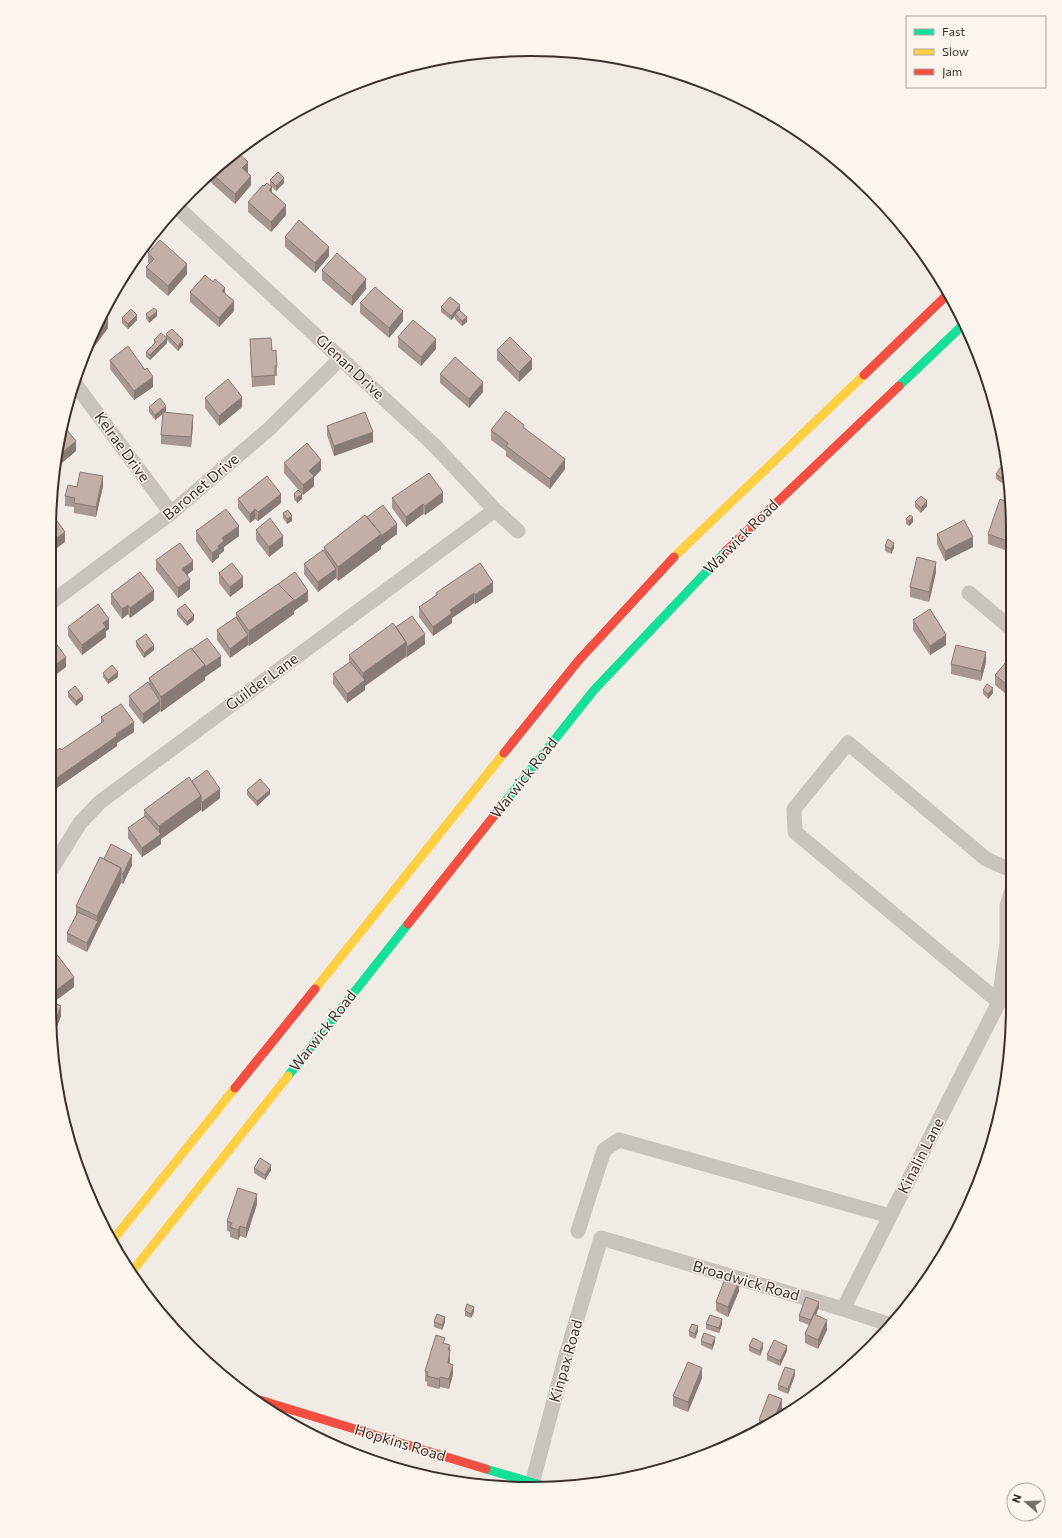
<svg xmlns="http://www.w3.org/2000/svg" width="1062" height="1538" font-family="Commissioner,sans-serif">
<rect width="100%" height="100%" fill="#f0ebe5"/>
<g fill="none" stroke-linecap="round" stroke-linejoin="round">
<path stroke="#c9c3be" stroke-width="15" d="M177 207 434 445 495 510 518 531
M73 381 171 513
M969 593 1013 630
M49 604 171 513 269 429 341 358
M49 873 80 823 100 802 495 510
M999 1002 795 832 794 809 848 743 986 859 1013 871
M578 1231 604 1150 619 1140 890 1216
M843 1309 999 1002 1007 943V906L1013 887
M532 1484 565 1359 601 1238 843 1309 891 1325"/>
<path stroke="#16e098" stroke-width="9" d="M899 386 965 323
M505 802 594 690 726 551
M288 1076 408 924
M486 1469 547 1487"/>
<path stroke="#ffcf43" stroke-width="9" d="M674 557 864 375
M315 989 504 753
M112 1241 235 1088
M130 1274 288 1076"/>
<path stroke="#f24e42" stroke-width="9" d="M864 375 948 294
M726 551 899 386
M504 753 579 660 674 557
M408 924 505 802
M235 1088 315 989
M253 1398 486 1469"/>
</g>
<path fill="#a89690" d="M547 51 565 52 564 56Z
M237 152 248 172H247L251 185 235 204 206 178V177Z
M270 180 284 183 276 191 270 185Z
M272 192 286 215 271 232 248 212V202Z
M285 237 329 256 315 273 285 247Z
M148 253 187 274 168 296 146 277V267L149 264 148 263Z
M322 270 366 289 352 306 322 280Z
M190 292 225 293 234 311 219 327 190 302Z
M360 303 403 321 389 338 360 313Z
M441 307 460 310 467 322 462 326 455 319V316L451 320 441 312Z
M102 314 108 328 94 347 89 344Z
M146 314 157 316 149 323 146 319Z
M122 318 137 320 128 329 122 323Z
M166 334 183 345 178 351 167 340V343L150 360 146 357V352L154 344V340L166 338Z
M398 337 436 349 421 366 398 347Z
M250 339 272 351 277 366V376H275V385L252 387 250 349Z
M497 350 532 369 519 382 497 360Z
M110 360 145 370 153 387 134 400 110 369Z
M440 374 483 392 469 408 440 383Z
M205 398 242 407 219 426 205 408Z
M149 407 166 411 165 412 193 425 191 447 161 444V435L163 414 155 420 149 412Z
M327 426 373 442 334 456 327 435Z
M524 428 565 469 550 489 506 456V451L491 440V430Z
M58 437 76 451 58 466 56 463Z
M284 463 321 470 314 477V486L303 495 284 473Z
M1007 471 1008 480 1005 485 996 479V474Z
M103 486 96 517 74 513V507L65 506V496L77 487Z
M294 494 302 499 297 503 294 499Z
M392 498 443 502 425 515 423 514 406 527 392 508Z
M238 499 281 503 258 521 255 519 250 523 238 508Z
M915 502 927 506 921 513 915 507Z
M283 513 292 521 287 524 283 518Z
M367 517 397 534 381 546V549L338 581 336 578 318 592 304 574V564L324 551V547Z
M906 519 913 522 909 526 906 524Z
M256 530 283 546 269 557 256 540Z
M196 531 239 536 224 547V551L219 555V557L212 563 196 541Z
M1013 531V553L988 544V534Z
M937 534 973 547 945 561 937 544Z
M885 546 894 548 891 554 885 551Z
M156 560 193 570 187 575 190 589 178 598 156 570Z
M936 572 929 602 910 597V587Z
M219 573 243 587 230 597 219 583Z
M493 592 475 604 474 603 452 618V623L433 636 419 617V607L436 595V593Z
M111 594 154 600 130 618 128 614 122 619 111 604Z
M308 601 294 611V614L249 646 248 645 230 658 217 640V630L236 618V613Z
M177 610 194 620 187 626 177 615Z
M913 620 946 645 930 655 913 630Z
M68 627 109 629 106 631V637L82 655 68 636Z
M396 627 425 644 365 686V690L347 703 333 684V674L349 663V655Z
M136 641 154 650 144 658 136 646Z
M192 649 221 666 205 677V680L161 712 160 711 143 724 129 706V696L149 683V678Z
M986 662 981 681 951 674V664Z
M1013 666V700L995 685V675Z
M103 673 118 677 108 684 103 677Z
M983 690 993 693 988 699 983 694Z
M68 692 83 700 76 706 68 697Z
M101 717 134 732 117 743V746L54 790 49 782V756L61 750 101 723Z
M192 781 220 798 202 812 201 810 161 839V844L142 857 128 838V828L144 817V810Z
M247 790 270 794 257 806 247 795Z
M104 859 132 865 123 884 121 883 98 929 87 952 67 942V933L76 915V906Z
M49 944 74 987 55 1001 49 993Z
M49 1007 61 1016 53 1037Z
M254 1168 271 1170 265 1180 254 1173Z
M257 1204 246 1238 240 1236 238 1240 230 1237V1232L227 1231V1221Z
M739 1291 728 1317 716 1311V1302Z
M819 1307 816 1315 827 1330 818 1349 805 1343V1334L809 1325 799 1321V1316Z
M465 1311 474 1312 471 1318 465 1316Z
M434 1322H445L442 1330 434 1327Z
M706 1324H722L719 1333 706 1329Z
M689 1331H698L695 1339 689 1336Z
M701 1341 715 1342 712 1350 701 1345Z
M445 1344 450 1350V1363L453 1374 449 1389 440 1387 439 1389 427 1386V1382L425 1381V1371Z
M749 1346 763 1348 760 1356 749 1351Z
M787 1351 780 1366 767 1360V1355Z
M795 1375 788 1394 778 1390V1385Z
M702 1378 688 1412 673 1406V1396Z
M782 1409 779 1418 760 1430 759 1429V1420Z"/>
<path fill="#887a75" d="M248 162V172L242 178V168Z
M251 176V185L235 204V194Z
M284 178V183L276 191V186Z
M272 187V196L269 190Z
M286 205V215L271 232V222Z
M153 239V240L139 258V257Z
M329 247V256L315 273V263Z
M187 264V274L168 296V286Z
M366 279V289L352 306V296Z
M225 288V297L222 291Z
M234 301V311L219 327V318Z
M460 305V310L455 314V316L451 320V316Z
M157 311V316L149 323V318Z
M403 311V321L389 338V328Z
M137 315V320L128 329V324Z
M467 317V322L462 326V321Z
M108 319V328L94 347V338Z
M167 338V343L150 360V355Z
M436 339V349L421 366V357Z
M183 340V345L178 351V346Z
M532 359V369L519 382V372Z
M153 377V387L134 400V391Z
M483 382V392L469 408V399Z
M242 397V407L219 426V416Z
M166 406V411L155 420V415Z
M193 415V425L191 447V437Z
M373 432V442L334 456V446Z
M76 441V451L58 466V456Z
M565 459V469L550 489V479Z
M321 460V470L314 477V486L303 495V485L309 471Z
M1008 475V480L1005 485V480Z
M103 476V486L96 517V507Z
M443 492V502L425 515V506Z
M281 494V503L258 521V512Z
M302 494V499L297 503V498Z
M927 501V506L921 513V508Z
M423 504V514L406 527V517Z
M255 509V519L250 523V514Z
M292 516V521L287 524V519Z
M913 517V522L909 526V521Z
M397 524V534L381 546V549L338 581V567L381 534Z
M239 526V536L224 547V551L219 555V557L212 563V553L218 546 222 538Z
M65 532V542L49 554V544Z
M283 536V546L269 557V547Z
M973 537V547L945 561V551Z
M894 543V548L891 554V549Z
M193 561V570L182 579V569Z
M936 562V572L929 602V592Z
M336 569V578L318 592V582Z
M243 577V587L230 597V587Z
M190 579V589L178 598V588Z
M493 582V592L475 604V595Z
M154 590V600L130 618V608Z
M308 591V601L294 611V614L249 646V631L294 600Z
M474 593V603L452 618V623L433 636V627L450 610Z
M128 605V614L122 619V609Z
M194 615V620L187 626V622Z
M109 619V629L106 631V637L82 655V645L103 623Z
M425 634V644L407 657V647Z
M248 635V645L230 658V649Z
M946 635V645L930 655V646Z
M406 642V656L365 686V690L347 703V694L363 682V673Z
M154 645V650L144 658V653Z
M986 652V662L981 681V671Z
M221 656V666L205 677V680L161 712V697L205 665Z
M66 657V667L49 680V670Z
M118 672V677L108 684V680Z
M993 688V693L988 699V694Z
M83 696V700L76 706V701Z
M160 701V711L143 724V714Z
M134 722V732L117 743V746L54 790V780Z
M220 789V798L202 812V802Z
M270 790V794L257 806V801Z
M201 796V810L161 839V844L142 857V848L159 836V826Z
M132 855V865L123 884V874Z
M121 868V883L98 929 87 952V943L97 922V916Z
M74 977V987L55 1001V991Z
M61 1006V1016L53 1037V1027Z
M271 1165V1170L265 1180V1175Z
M257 1194V1204L246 1238V1228Z
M240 1226V1236L238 1240V1230Z
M739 1281V1291L728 1317V1307Z
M819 1302V1307L811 1326V1321Z
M474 1307V1312L471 1318V1314Z
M445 1317V1322L442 1330V1325Z
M722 1319V1324L719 1333V1328Z
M827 1320V1330L818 1349V1340Z
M698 1326V1331L695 1339V1334Z
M715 1337V1342L712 1350V1345Z
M763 1343V1348L760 1356V1351Z
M450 1345V1360L448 1373V1350Z
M787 1346V1351L780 1366V1361Z
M453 1365V1374L449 1389V1379Z
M702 1368V1378L688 1412V1402Z
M795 1370V1375L788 1394V1389Z
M440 1377V1387L439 1389V1379Z
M782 1399V1409L779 1418 773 1421Z"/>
<path fill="#c3afa7" stroke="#887a75" d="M237 152 248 162 242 168 251 176 235 194 211 173Z
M278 172 284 178 276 186 270 180Z
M267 183 272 187 269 190 286 205 271 222 248 202 263 185 264 186Z
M299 220 329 247 315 263 285 237Z
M160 240 187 264 168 286 146 267 154 259 148 253Z
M337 253 366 279 352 296 322 270Z
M205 275 213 282 215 279 225 288 222 291 234 301 219 318 190 292Z
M375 287 403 311 389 328 360 303Z
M450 297 460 305 451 316 441 307Z
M154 308 157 311 149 318 146 314Z
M131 309 137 315 128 324 122 318Z
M459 310 467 317 462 321 455 314Z
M102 314 108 319 94 338 92 337Z
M413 320 436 339 421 357 398 337Z
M172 329 183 340 178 346 166 334Z
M161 333 167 338 150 355 146 352 156 342 154 340Z
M510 337 532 359 519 372 497 350Z
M271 338 272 351 276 350 277 366H275V375L252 377 250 339Z
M128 346 145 370 147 368 153 377 134 391 110 360Z
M455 357 483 382 469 399 440 374Z
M228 379 242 397 219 416 205 398Z
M160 398 166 406 155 415 149 407Z
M506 411 524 425 523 427 565 459 550 479 506 446 508 443 491 430Z
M163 412 193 415 191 437 161 435Z
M365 412 373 432 334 446 327 426Z
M62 424 76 441 58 456 57 454 58 437Z
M307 443 321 460 309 471 314 476 303 485 284 463Z
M1001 467 1007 471 1008 475 1005 480 996 474Z
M80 472 103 476 96 507 74 503 75 498 65 496 68 485 77 487Z
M429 473 443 492 425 506 423 504 406 517 392 498Z
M267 476 281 494 258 512 255 509 250 514 238 499Z
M298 490 302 494 297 498 294 494Z
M921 496 927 501 921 508 915 502Z
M1000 499 1010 503 1013 531V543L988 534Z
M383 505 397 524 381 536V534L367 517Z
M226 509 239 526 222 538 224 541 218 546 219 548 212 553 196 531Z
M288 510 292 516 287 519 283 513Z
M52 514 65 532 49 544V531L51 515Z
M365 515 381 534 338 567 324 547Z
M910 515 913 517 909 521 906 519Z
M270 518 283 536 269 547 256 530Z
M964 520 973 537 945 551 937 534Z
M888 539 894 543 891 549 885 546Z
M180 543 193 561 182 569 190 579 178 588 156 560Z
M323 550 336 569 318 582 304 564Z
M917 557 936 562 929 592 910 587Z
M232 563 243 577 230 587 219 573Z
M480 563 493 582 475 595 474 593 450 610 452 613 433 627 419 607 437 595 436 593Z
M140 572 154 590 130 608 128 605 122 609 111 594Z
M295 572 308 591 294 601V600L278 584Z
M278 584 294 600 249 631 236 613Z
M98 604 109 619 103 623 106 627 82 645 68 627Z
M185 604 194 615 187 622 177 610Z
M930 609 946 635 930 646 913 620Z
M412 616 425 634 407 647 406 642 396 627Z
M236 617 248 635 230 649 217 630Z
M393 623 406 642 363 673 349 655Z
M146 634 154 645 144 653 136 641Z
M52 638 66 657 49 670V641Z
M207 638 221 656 205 667V665L192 649Z
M956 645 986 652 981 671 951 664Z
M191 648 205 665 161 697 149 678Z
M1007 661 1013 666V690L995 675Z
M350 662 365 680 347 694 333 674Z
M112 665 118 672 108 680 103 673Z
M148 682 160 701 143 714 129 696Z
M987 684 993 688 988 694 983 690Z
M75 686 83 696 76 701 68 692Z
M121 704 134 722 116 734 117 736 54 780 49 772V756L60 748 61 750 104 721 101 717Z
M207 770 220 789 202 802 201 800V796L192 781Z
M189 777 201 796 159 826 144 810Z
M260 779 270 790 257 801 247 790Z
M145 816 161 834 142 848 128 828Z
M111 844 132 855 123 874 121 873V868L104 859Z
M100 857 121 868 97 916 76 906Z
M78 912 98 921 87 943 67 933Z
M49 944 74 977 55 991 49 984Z
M49 1001 61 1006 53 1027 52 1026 49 1007Z
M260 1158 271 1165 265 1175 254 1168Z
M238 1188 257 1194 246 1228 240 1226 238 1230 230 1227 232 1223 227 1221Z
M726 1276 739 1281 728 1307 716 1302Z
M806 1297 819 1302 811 1320 799 1316Z
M467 1304 474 1307 471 1314 465 1311Z
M437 1314 445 1317 442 1325 434 1322Z
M814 1314 827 1320 818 1340 805 1334Z
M710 1315 722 1319 719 1328 706 1324Z
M692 1324 698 1326 695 1334 689 1331Z
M704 1333 715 1337 712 1345 701 1341Z
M436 1335 445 1338 443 1343 450 1345 448 1350H450L448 1363 453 1365 449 1379 440 1377 439 1379 427 1376 428 1372 425 1371Z
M753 1338 763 1343 760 1351 749 1346Z
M774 1340 787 1346 780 1361 767 1355Z
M688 1362 702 1368 688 1402 673 1396Z
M785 1367 795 1370 788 1389 778 1385Z
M769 1394 782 1399 773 1421 769 1424 759 1420Z"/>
<g text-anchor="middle" stroke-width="3" stroke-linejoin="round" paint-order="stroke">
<g font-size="15" fill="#3b302b" stroke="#fbf5ee">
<text transform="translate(350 367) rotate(43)" y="5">Glenan Drive</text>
<text transform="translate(122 447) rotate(54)" y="5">Kelrae Drive</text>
<text transform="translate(201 487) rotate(-40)" y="5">Baronet Drive</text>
<text transform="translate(741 537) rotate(-45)" y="5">Warwick Road</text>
<text transform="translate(262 682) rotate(-36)" y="5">Guilder Lane</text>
<text transform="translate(524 778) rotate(-52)" y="5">Warwick Road</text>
<text transform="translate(323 1031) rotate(-52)" y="5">Warwick Road</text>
<text transform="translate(921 1156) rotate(-63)" y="5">Kinalin Lane</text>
<text transform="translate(746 1281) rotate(16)" y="5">Broadwick Road</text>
<text transform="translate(566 1361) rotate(-74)" y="5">Kinpax Road</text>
<text transform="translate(400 1443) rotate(17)" y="5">Hopkins Road</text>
</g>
</g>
<path d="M0 0H1062V1538H0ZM531 56H531A475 475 0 0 1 1006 531V1007A475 475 0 0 1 531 1482H531A475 475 0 0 1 56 1007V531A475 475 0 0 1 531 56Z" fill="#fbf5ee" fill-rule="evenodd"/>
<path fill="none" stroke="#3b302b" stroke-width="2" d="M531 56H531A475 475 0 0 1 1006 531V1007A475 475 0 0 1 531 1482H531A475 475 0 0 1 56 1007V531A475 475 0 0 1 531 56Z"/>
<rect x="906" y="16" width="140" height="72" fill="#fbf5ee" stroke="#aea6a0"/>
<rect x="914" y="29" width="20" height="6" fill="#16e098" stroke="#aea6a0"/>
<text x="942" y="36" font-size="12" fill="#3b302b">Fast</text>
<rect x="914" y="49" width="20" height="6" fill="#ffcf43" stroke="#aea6a0"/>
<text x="942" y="56" font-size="12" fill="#3b302b">Slow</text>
<rect x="914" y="69" width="20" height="6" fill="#f24e42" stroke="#aea6a0"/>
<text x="942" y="76" font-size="12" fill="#3b302b">Jam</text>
<g transform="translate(1026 1502) rotate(290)"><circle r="19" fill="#fbf5ee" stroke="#aea6a0"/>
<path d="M0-3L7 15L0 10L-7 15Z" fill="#7a716c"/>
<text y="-6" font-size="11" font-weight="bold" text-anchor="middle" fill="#3b302b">N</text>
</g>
</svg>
